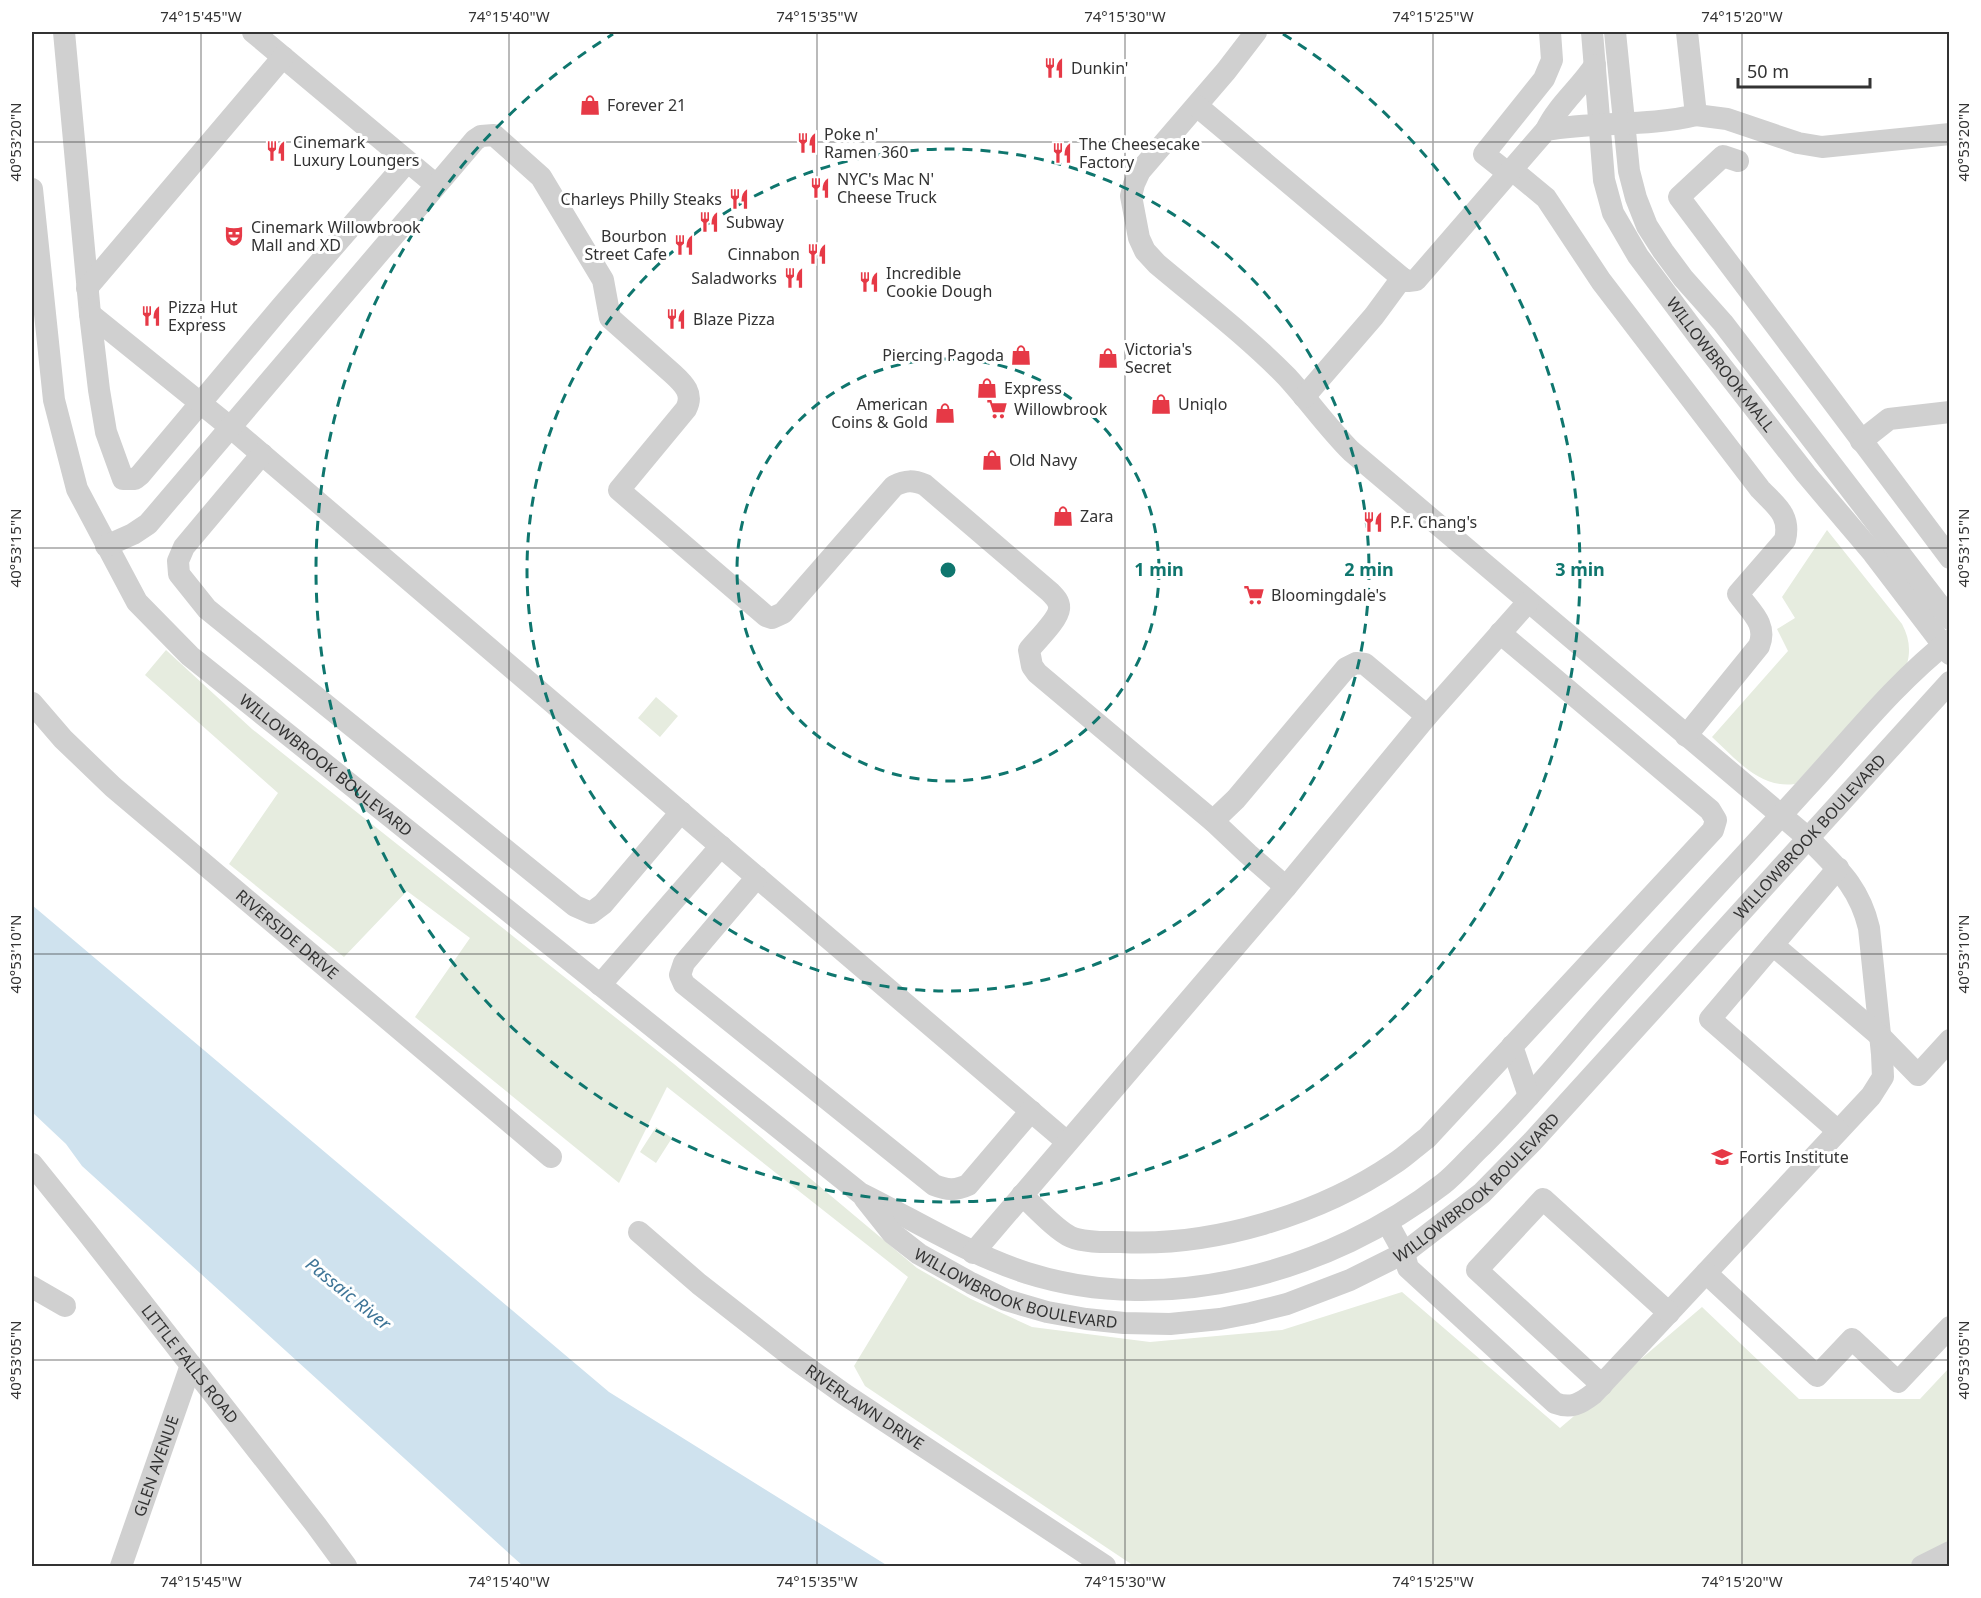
<svg xmlns="http://www.w3.org/2000/svg" width="1981" height="1598" font-family="'Noto Sans',sans-serif">
<rect width="100%" height="100%" fill="#fff"/>
<path fill="#e6ecdf" d="M1827 530 1902 624C1909 637 1911 650 1907 664L1795 784C1760 789 1736 759 1712 737L1788 651 1777 629 1795 618 1782 597Z
M166 650 252 729 674 1064 917 1268 971 1299 1032 1327 1150 1342 1282 1330 1402 1292 1560 1428 1702 1307 1799 1399H1920L1949 1368V1566H1134L865 1386 854 1366 908 1277 667 1087 619 1183 415 1017 470 938 407 891 344 957 229 864 278 793 145 675Z
M656 697 678 716 660 737 638 718Z
M656 1127 672 1138 656 1163 640 1152Z"/>
<path fill="#cfe2ee" d="M32 905 609 1392 888 1566H523L82 1166 66 1144 32 1112Z"/>
<g fill="none" stroke-linecap="round" stroke-linejoin="round">
<g stroke="#d0d0d0" stroke-width="22">
<path d="M64 32 90 314 99 390 106 432 123 479H135L140 475 282 306 407 162"/>
<path d="M253 32 436 185"/>
<path d="M1256 32 1226 71 1140 171 1134 184 1131 196 1139 238 1145 251 1157 264C1201 301 1247 336 1287 377 1309 401 1328 428 1351 451L1808 838C1837 868 1859 886 1869 928L1882 1054 1883 1077 1871 1096 1593 1394C1580 1404 1571 1409 1555 1403L1408 1268 1404 1253 1387 1222"/>
<path id="s1" d="M1592 32 1604 180 1613 213 1638 256 1698 336 1806 474 1873 553 1950 654"/>
<path d="M1615 32 1629 171 1636 198 1647 226 1663 251 1683 278 1723 323 1950 619"/>
<path d="M1197 106 1402 278"/>
<path d="M1696 115 1727 119 1798 143 1822 147 1950 134"/>
<path d="M1546 130C1558 105 1580 88 1595 65"/>
<path d="M1738 161 1723 156 1679 197 1950 558"/>
<path d="M1511 169 1546 198 1601 281 1760 489C1776 506 1791 515 1785 540L1738 594C1750 611 1768 624 1759 646L1686 736"/>
<path d="M1508 173 1484 154 1544 79 1552 60 1550 32"/>
<path id="s2" d="M32 189 54 400 77 489 137 602 190 656 860 1193C915 1220 968 1254 1027 1273 1167 1317 1330 1272 1443 1184 1457 1173 1469 1158 1482 1146 1518 1110 1551 1072 1584 1033 1656 950 1732 870 1806 788 1852 738 1896 682 1950 640"/>
<path d="M87 288 283 57"/>
<path d="M90 314 230 427 1067 1142"/>
<path d="M1304 397 1374 316 1402 278 1408 281 1416 280 1546 130C1596 121 1647 127 1696 115L1687 32"/>
<path d="M1861 441 1889 419 1950 412"/>
<path d="M262 454 184 547 178 561 179 574 207 609 575 906 591 913 603 904 681 812"/>
<path d="M106 546 133 534 148 524 475 140 481 136 494 135 541 177 603 280 610 318 673 374C684 384 694 394 686 409L619 490 766 616 772 618 783 613 894 486C906 480 913 480 925 485L1050 592C1055 597 1060 602 1059 609 1058 620 1036 641 1029 650L1032 666 1037 673 1213 821 1248 854 1286 887"/>
<path id="s3" d="M32 703 63 739 113 787 551 1157"/>
<path d="M1213 821 1236 799 1346 668 1356 663 1365 664 1427 716"/>
<path d="M757 877 684 963 680 975 684 984 934 1185C947 1190 955 1191 968 1185L1031 1111"/>
<path d="M1773 945 1880 1036 1918 1075 1950 1040"/>
<path d="M600 985 721 846"/>
<path d="M1512 1046 1529 1096"/>
<path d="M1838 1131 1710 1019 1838 868"/>
<path id="s4" d="M32 1164 86 1231 316 1525 346 1566"/>
<path d="M1022 1195C1034 1206 1057 1231 1071 1237 1085 1243 1106 1242 1121 1242 1212 1247 1319 1215 1395 1163 1406 1156 1416 1146 1427 1138L1713 830 1716 820 1710 810 1500 633"/>
<path id="s5" d="M865 1199 892 1233 919 1254 971 1283 1006 1300 1047 1312 1086 1319 1124 1323 1170 1324 1220 1319 1251 1313 1287 1304 1350 1280 1404 1253 1482 1193 1532 1142 1950 682"/>
<path id="s6" d="M639 1232 699 1284 795 1359 844 1394 1105 1566"/>
<path d="M973 1253 1286 887 1427 716 1528 602"/>
<path d="M1706 1273 1817 1376 1852 1339 1898 1382 1950 1327"/>
<path d="M32 1287 65 1306"/>
<path d="M1602 1385 1477 1270 1543 1199 1669 1313"/>
<path id="s7" d="M121 1566 191 1365"/>
<path d="M1922 1566 1950 1552"/>
</g>
</g>
<path fill="none" stroke="#333" stroke-width="1.5" stroke-opacity="0.45" d="M201 32V1566M509 32V1566M817 32V1566M1125 32V1566M1433 32V1566M1742 32V1566M32 142H1950M32 548H1950M32 954H1950M32 1360H1950"/>
<g fill="none" stroke="#0f766e" stroke-width="3" stroke-dasharray="10 8">
<circle cx="948" cy="570" r="211"/>
<circle cx="948" cy="570" r="421"/>
<path d="M1283 34A632 632 0 1 1 613 34"/>
</g>
<defs>
<g id="restaurant-bare" transform="scale(1.62)"><path d="M-5-6h1v4h1v-4h1v4h1v-4h1v5L-1.5 .5V6h-2V.5L-5-1ZM5-6V6H3V1.5H1.5Q1.5-4 5-6Z" fill="#e63946" stroke="#fff" stroke-width="2.5" paint-order="stroke"/></g>
<g id="shop-bare" transform="scale(1.62)"><path d="M-5-2.5h2.3a2.7 3.5 0 0 1 5.4 0H5L5.5 6h-11ZM-1.5-2.5h3a1.5 2.3 0 0 0-3 0Z" fill="#e63946" stroke="#fff" stroke-width="2.5" paint-order="stroke"/></g>
<g id="theatre-bare" transform="scale(1.62)"><path d="M-5-5.5Q0-4 5-5.5V0Q5 5 0 6Q-5 5-5 0ZM-3.3-2.5H-1v1.5H-3.3ZM1-2.5H3.3v1.5H1ZM-2.8 1Q0 5.5 2.8 1Z" fill="#e63946" stroke="#fff" stroke-width="2.5" paint-order="stroke"/></g>
<g id="supermarket-bare" transform="scale(1.62)"><path d="M-6-5.5h2.5l.6 2H6L4.5 2H-2.5L-4.4-4H-6ZM-1.5 3.2a1.3 1.3 0 1 0 .1 0ZM3 3.2a1.3 1.3 0 1 0 .1 0Z" fill="#e63946" stroke="#fff" stroke-width="2.5" paint-order="stroke"/></g>
<g id="university-bare" transform="scale(1.62)"><path d="M0-5L7-2L0 1L-7-2ZM-4 1L0 2.5L4 1V4Q0 6-4 4Z" fill="#e63946" stroke="#fff" stroke-width="2.5" paint-order="stroke"/></g>
</defs>
<g fill-rule="evenodd">
<use href="#restaurant-bare" x="1054" y="68"/>
<use href="#shop-bare" x="590" y="105"/>
<use href="#restaurant-bare" x="807" y="143"/>
<use href="#restaurant-bare" x="276" y="151"/>
<use href="#restaurant-bare" x="1062" y="153"/>
<use href="#restaurant-bare" x="820" y="188"/>
<use href="#restaurant-bare" x="739" y="199"/>
<use href="#restaurant-bare" x="709" y="222"/>
<use href="#theatre-bare" x="234" y="236"/>
<use href="#restaurant-bare" x="684" y="245"/>
<use href="#restaurant-bare" x="817" y="254"/>
<use href="#restaurant-bare" x="794" y="278"/>
<use href="#restaurant-bare" x="869" y="282"/>
<use href="#restaurant-bare" x="151" y="316"/>
<use href="#restaurant-bare" x="676" y="319"/>
<use href="#shop-bare" x="1021" y="355"/>
<use href="#shop-bare" x="1108" y="358"/>
<use href="#shop-bare" x="987" y="388"/>
<use href="#shop-bare" x="1161" y="404"/>
<use href="#supermarket-bare" x="997" y="409"/>
<use href="#shop-bare" x="945" y="413"/>
<use href="#shop-bare" x="992" y="460"/>
<use href="#shop-bare" x="1063" y="516"/>
<use href="#restaurant-bare" x="1373" y="522"/>
<use href="#supermarket-bare" x="1254" y="595"/>
<use href="#university-bare" x="1722" y="1157"/>
</g>
<g text-anchor="middle" stroke-width="6" stroke-linejoin="round" paint-order="stroke">
<g font-size="16" fill="#333" stroke="#fff" text-anchor="start">
<text x="1071" y="74">Dunkin'</text>
<text x="607" y="111">Forever 21</text>
<text x="824" y="140">Poke n'<tspan x="824" dy="18">Ramen 360</tspan></text>
<text x="293" y="148">Cinemark<tspan x="293" dy="18">Luxury Loungers</tspan></text>
<text x="1079" y="150">The Cheesecake<tspan x="1079" dy="18">Factory</tspan></text>
<text x="837" y="185">NYC's Mac N'<tspan x="837" dy="18">Cheese Truck</tspan></text>
<text x="722" y="205" text-anchor="end">Charleys Philly Steaks</text>
<text x="726" y="228">Subway</text>
<text x="251" y="233">Cinemark Willowbrook<tspan x="251" dy="18">Mall and XD</tspan></text>
<text x="667" y="242" text-anchor="end">Bourbon<tspan x="667" dy="18">Street Cafe</tspan></text>
<text x="800" y="260" text-anchor="end">Cinnabon</text>
<text x="886" y="279">Incredible<tspan x="886" dy="18">Cookie Dough</tspan></text>
<text x="777" y="284" text-anchor="end">Saladworks</text>
<text x="168" y="313">Pizza Hut<tspan x="168" dy="18">Express</tspan></text>
<text x="693" y="325">Blaze Pizza</text>
<text x="1125" y="355">Victoria's<tspan x="1125" dy="18">Secret</tspan></text>
<text x="1004" y="361" text-anchor="end">Piercing Pagoda</text>
<text x="1004" y="394">Express</text>
<text x="928" y="410" text-anchor="end">American<tspan x="928" dy="18">Coins &amp; Gold</tspan></text>
<text x="1178" y="410">Uniqlo</text>
<text x="1014" y="415">Willowbrook</text>
<text x="1009" y="466">Old Navy</text>
<text x="1080" y="522">Zara</text>
<text x="1390" y="528">P.F. Chang's</text>
<text x="1271" y="601">Bloomingdale's</text>
<text x="1739" y="1163">Fortis Institute</text>
</g>
<g font-size="16" fill="#333" stroke="#fff">
<text dy="6" stroke="none"><textPath href="#s1" startOffset="369">WILLOWBROOK MALL</textPath></text>
<text dy="6" stroke="none"><textPath href="#s2" startOffset="682">WILLOWBROOK BOULEVARD</textPath></text>
<text dy="6" stroke="none"><textPath href="#s5" startOffset="1172">WILLOWBROOK BOULEVARD</textPath></text>
<text dy="6" stroke="none"><textPath href="#s3" startOffset="345">RIVERSIDE DRIVE</textPath></text>
<text dy="6" stroke="none"><textPath href="#s5" startOffset="687">WILLOWBROOK BOULEVARD</textPath></text>
<text dy="6" stroke="none"><textPath href="#s5" startOffset="182">WILLOWBROOK BOULEVARD</textPath></text>
<text dy="6" stroke="none"><textPath href="#s4" startOffset="255">LITTLE FALLS ROAD</textPath></text>
<text dy="6" stroke="none"><textPath href="#s6" startOffset="286">RIVERLAWN DRIVE</textPath></text>
<text dy="6" stroke="none"><textPath href="#s7" startOffset="106">GLEN AVENUE</textPath></text>
</g>
<g font-size="18" font-style="italic" fill="#3f7597" stroke="#fff">
<text transform="translate(348 1294) rotate(39)" y="6">Passaic River</text>
</g>
</g>
<circle cx="948" cy="570" r="9" fill="#0f766e" stroke="#fff" stroke-width="3"/>
<g font-size="18" text-anchor="middle" font-weight="bold" fill="#0f766e" stroke="#fff" stroke-width="6" stroke-linejoin="round" paint-order="stroke">
<text x="1159" y="576">1 min</text>
<text x="1369" y="576">2 min</text>
<text x="1580" y="576">3 min</text>
</g>
<rect width="1981" height="1598" fill="none" stroke="#ffffff" stroke-width="66"/>
<path d="M1738 78v9h132v-9" fill="none" stroke="#333333" stroke-width="3"/>
<text x="1747" y="78" font-size="18" fill="#333333" stroke="#ffffff" stroke-width="4.5" paint-order="stroke">50 m</text>
<rect x="33" y="33" width="1915" height="1532" fill="none" stroke="#333" stroke-width="2"/>
<g font-size="15" text-anchor="middle" fill="#333">
<text x="201" y="22">74°15'45"W</text>
<text x="509" y="22">74°15'40"W</text>
<text x="817" y="22">74°15'35"W</text>
<text x="1125" y="22">74°15'30"W</text>
<text x="1433" y="22">74°15'25"W</text>
<text x="1742" y="22">74°15'20"W</text>
<text transform="translate(16 142) rotate(-90)" y="5">40°53'20"N</text>
<text transform="translate(1964 142) rotate(-90)" y="5">40°53'20"N</text>
<text transform="translate(16 548) rotate(-90)" y="5">40°53'15"N</text>
<text transform="translate(1964 548) rotate(-90)" y="5">40°53'15"N</text>
<text transform="translate(16 954) rotate(-90)" y="5">40°53'10"N</text>
<text transform="translate(1964 954) rotate(-90)" y="5">40°53'10"N</text>
<text transform="translate(16 1360) rotate(-90)" y="5">40°53'05"N</text>
<text transform="translate(1964 1360) rotate(-90)" y="5">40°53'05"N</text>
<text x="201" y="1587">74°15'45"W</text>
<text x="509" y="1587">74°15'40"W</text>
<text x="817" y="1587">74°15'35"W</text>
<text x="1125" y="1587">74°15'30"W</text>
<text x="1433" y="1587">74°15'25"W</text>
<text x="1742" y="1587">74°15'20"W</text>
</g>
</svg>
